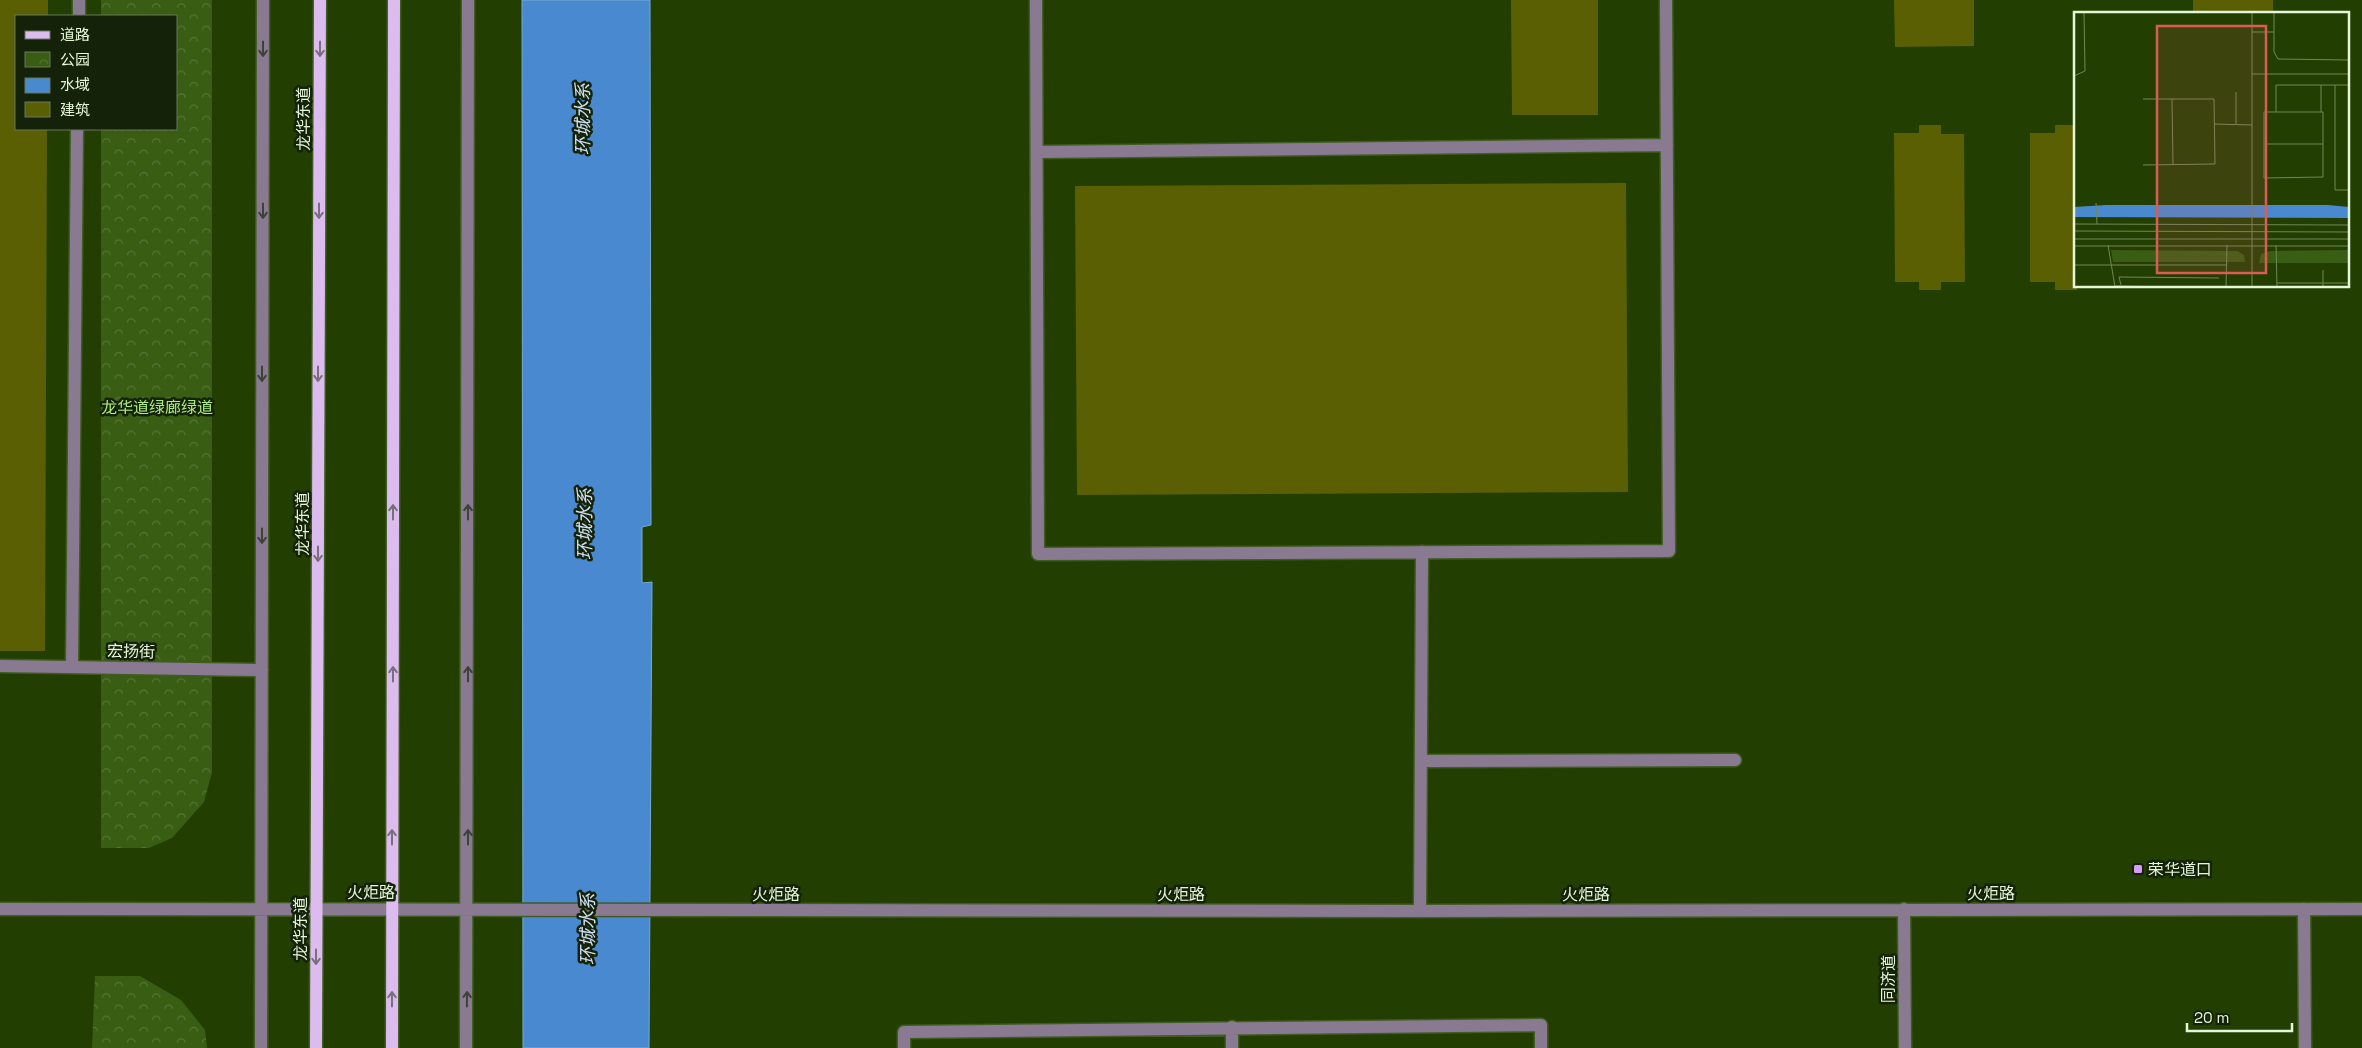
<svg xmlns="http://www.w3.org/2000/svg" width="2362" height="1048" font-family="'Space Grotesk','Noto Sans SC',sans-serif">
<defs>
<pattern id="park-crowns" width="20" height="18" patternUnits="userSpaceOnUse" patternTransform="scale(1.25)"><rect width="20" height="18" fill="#395d13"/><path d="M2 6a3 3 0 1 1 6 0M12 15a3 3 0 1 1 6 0" fill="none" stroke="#567535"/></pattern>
</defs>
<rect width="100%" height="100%" fill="#223f01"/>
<path fill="url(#park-crowns)" d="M101 0H212V772L204 802 172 838 149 848H101V129H176V16H101Z
M95 976H140L181 1000 205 1030 207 1048H92Z"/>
<path fill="#4889d0" stroke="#77aad2" d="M522 0H650L651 525 642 527V583L652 582 649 1048H523Z"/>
<path fill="#5b5f03" d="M0 0H48V16H16V129H47L45 651H0Z
M1511 0H1598V115H1512Z
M1894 0H1974V46L1895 47Z
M2193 0H2273V14H2193Z
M1919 125H1941V134H1964L1965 282H1941V290H1919V282H1895L1894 133H1919Z
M2055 125H2076L2077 290H2055V282H2030V133H2055Z
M1626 183 1628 492 1077 495 1075 186Z"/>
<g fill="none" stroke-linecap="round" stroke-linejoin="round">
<g stroke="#415c23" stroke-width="15">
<path id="minor" d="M1036 0 1038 554 1669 551 1666 0
M79 16V0
M1037 152 1667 145
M0 666 262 670
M72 666 77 129
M1421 761 1735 760
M0 909 1420 911 2362 909
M1904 909 1905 1048
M2304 909 2305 1048
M1420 911 1422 552
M1232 1027V1048
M261 1048 263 0
M466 1048 468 0
M904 1048V1032L1541 1025V1048"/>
</g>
<g stroke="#415c23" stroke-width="15">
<path id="major" d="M316 1048 320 0
M392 1048 394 0"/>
</g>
<use href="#minor" stroke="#897a92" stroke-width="12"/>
<use href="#major" stroke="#dcbcef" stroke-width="12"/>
</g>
<defs><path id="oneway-shaft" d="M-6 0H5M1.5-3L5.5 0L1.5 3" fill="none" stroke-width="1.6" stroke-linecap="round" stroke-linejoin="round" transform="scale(1.25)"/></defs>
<g stroke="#3e413a">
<use href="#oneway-shaft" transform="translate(263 49) rotate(90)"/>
<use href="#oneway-shaft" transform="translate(263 211) rotate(90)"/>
<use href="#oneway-shaft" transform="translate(262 374) rotate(90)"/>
<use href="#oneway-shaft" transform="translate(468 512) rotate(-90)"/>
<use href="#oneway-shaft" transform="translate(262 536) rotate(90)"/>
<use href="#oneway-shaft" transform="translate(468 674) rotate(-90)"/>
<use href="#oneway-shaft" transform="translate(468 837) rotate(-90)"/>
<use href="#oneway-shaft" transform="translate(467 999) rotate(-89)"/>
</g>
<g stroke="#786f7c">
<use href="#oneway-shaft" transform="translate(320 49) rotate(90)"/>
<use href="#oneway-shaft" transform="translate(319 211) rotate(90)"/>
<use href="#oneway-shaft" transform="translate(318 374) rotate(90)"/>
<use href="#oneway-shaft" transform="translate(393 512) rotate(-90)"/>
<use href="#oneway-shaft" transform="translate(318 554) rotate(90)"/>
<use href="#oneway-shaft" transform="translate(393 674) rotate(-90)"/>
<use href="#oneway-shaft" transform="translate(392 837) rotate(-90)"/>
<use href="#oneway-shaft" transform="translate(316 957) rotate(90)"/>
<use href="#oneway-shaft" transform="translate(392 999) rotate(-90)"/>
</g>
<rect fill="#d79bf9" stroke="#15220a" stroke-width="2" x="2133" y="864" width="10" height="10" rx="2.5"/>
<g text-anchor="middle" stroke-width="5" stroke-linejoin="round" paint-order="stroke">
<g font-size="16" fill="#e4f6d7" stroke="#15220a">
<text transform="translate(303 119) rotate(-90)" y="6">龙华东道</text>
<text transform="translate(302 524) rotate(-90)" y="6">龙华东道</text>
<text transform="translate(131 651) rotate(1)" y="6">宏扬街</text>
<text x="371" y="898">火炬路</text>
<text x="1991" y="899">火炬路</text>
<text x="776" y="900">火炬路</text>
<text x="1181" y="900">火炬路</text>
<text x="1586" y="900">火炬路</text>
<text transform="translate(300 929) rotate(-90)" y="6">龙华东道</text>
<text transform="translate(1888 979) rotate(-90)" y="6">同济道</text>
</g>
<g font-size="16" fill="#aeec7b" stroke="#15220a">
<text x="157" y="413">龙华道绿廊绿道</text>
</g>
<g font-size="16" fill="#e4f6d7" stroke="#15220a" text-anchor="start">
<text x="2148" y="875">荣华道口</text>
</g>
<g font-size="18" font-style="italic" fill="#d1e1f4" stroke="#15220a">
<text transform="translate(583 119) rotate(-90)" y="6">环城水系</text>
<text transform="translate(585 524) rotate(-90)" y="6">环城水系</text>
<text transform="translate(588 929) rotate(-90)" y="6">环城水系</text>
</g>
</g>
<g transform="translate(2074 12)">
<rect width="275" height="275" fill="#223f01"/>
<path d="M37 238 163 239 170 243 171 250H39ZM275 238V251H185L187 242 196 239Z" fill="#395d13"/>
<path d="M32 193H254L275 195V206L0 205V195Z" fill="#4889d0"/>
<path fill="none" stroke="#708857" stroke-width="1" d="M178 0V275M200 0V40L204 47 275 48M178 20H200M178 62H275M0 64 11 59 10 0M261 73V178H275M162 80V112M98 87 99 153M190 100H249V165L190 166ZM202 100V73H275M247 100V73M140 112 178 113M190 132H249M69 153 141 152 140 87H69M22 191 23 212M0 212 275 213M0 219 275 220M0 227H275M34 233 41 275M202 233 203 275M0 234H275M0 253H152M203 271H275M47 273 45 265 145 266M41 274 103 275M152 275 153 233M249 275V258"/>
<path fill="#da5c54" fill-opacity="0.15" stroke="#da5c54" stroke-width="2.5" d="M83 14H192V261H83Z"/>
<rect width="275" height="275" fill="none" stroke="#e4f6d7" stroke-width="2.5"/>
</g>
<rect x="15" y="15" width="162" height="115" fill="#15220a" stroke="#68775c"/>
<rect x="25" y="31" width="25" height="8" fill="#dcbcef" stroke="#68775c"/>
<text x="60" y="40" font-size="15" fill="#e4f6d7">道路</text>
<rect x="25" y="52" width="25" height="15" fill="url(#park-crowns)" stroke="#68775c"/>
<text x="60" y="65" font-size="15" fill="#e4f6d7">公园</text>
<rect x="25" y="78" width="25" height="15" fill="#4889d0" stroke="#68775c"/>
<text x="60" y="90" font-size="15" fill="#e4f6d7">水域</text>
<rect x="25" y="102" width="25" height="15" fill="#5b5f03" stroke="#68775c"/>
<text x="60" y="115" font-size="15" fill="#e4f6d7">建筑</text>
<path d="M2187 1023v8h105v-8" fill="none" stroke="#e4f6d7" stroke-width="2.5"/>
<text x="2194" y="1023" font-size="15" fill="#e4f6d7" stroke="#15220a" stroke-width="4" paint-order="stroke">20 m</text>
</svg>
